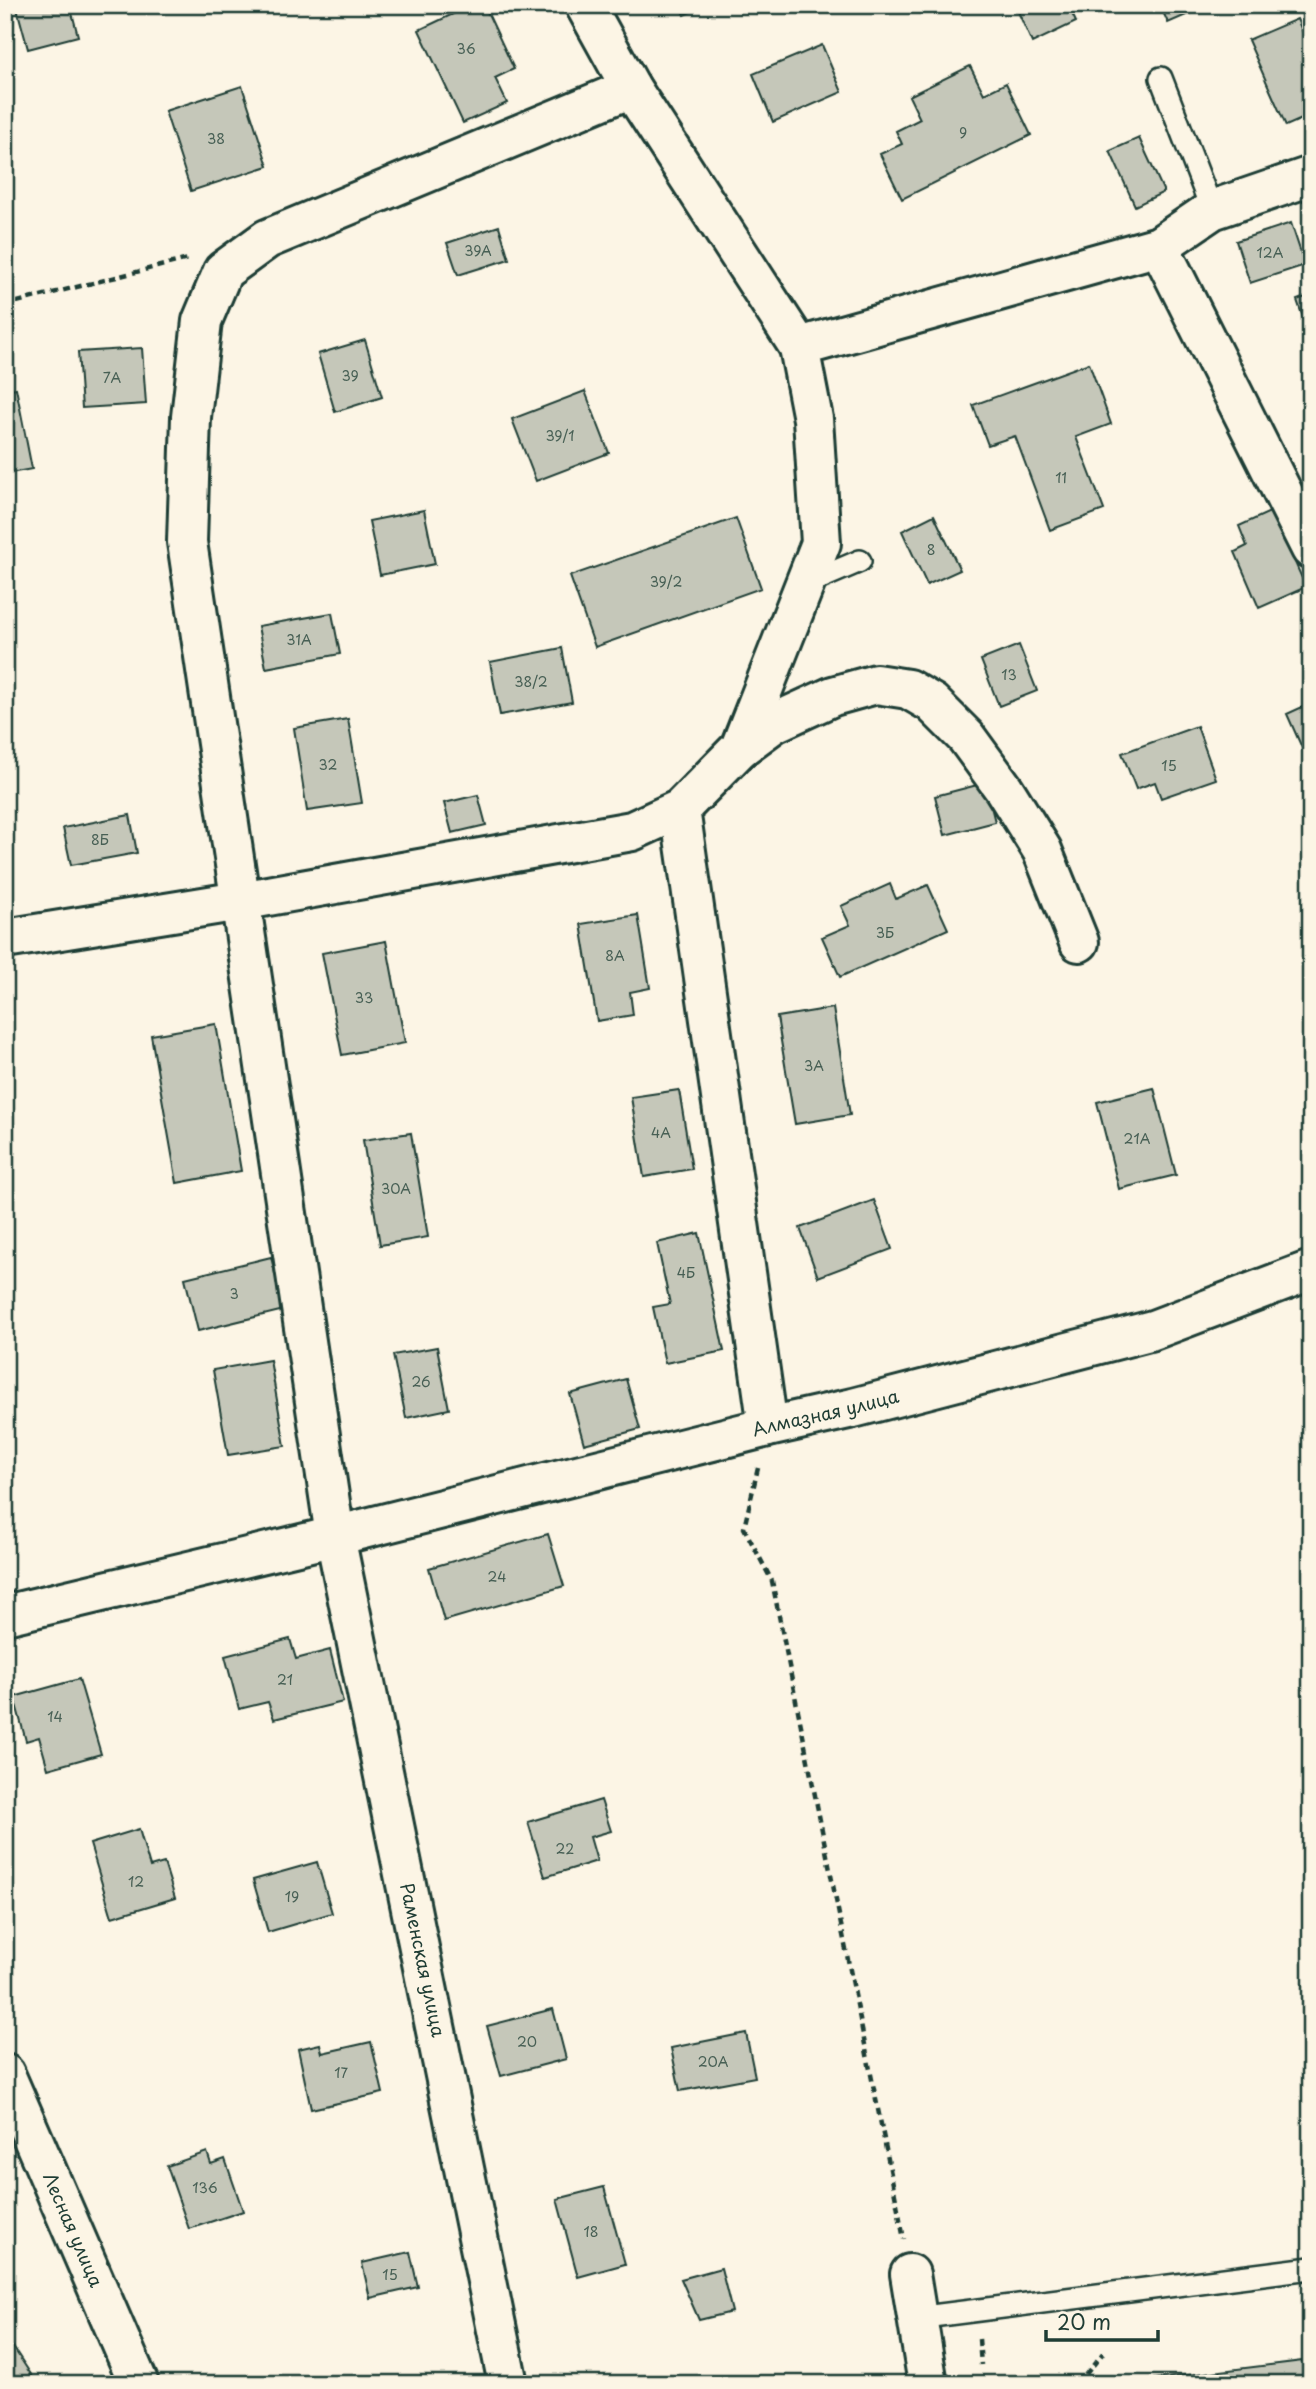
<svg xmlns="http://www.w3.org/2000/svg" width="1316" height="2389" font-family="'Playpen Sans',sans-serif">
<rect width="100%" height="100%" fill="#fcf5e5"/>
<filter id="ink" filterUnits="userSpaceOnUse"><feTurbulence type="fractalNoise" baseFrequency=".0143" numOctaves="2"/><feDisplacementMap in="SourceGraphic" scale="14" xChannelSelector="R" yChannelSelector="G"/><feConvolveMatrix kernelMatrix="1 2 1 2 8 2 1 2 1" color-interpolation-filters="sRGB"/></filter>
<g filter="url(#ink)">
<path fill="#c5c7b9" stroke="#1f3d34" stroke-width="2" d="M16 5H70L78 36 28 49Z
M472 5H484L514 69 495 78 507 103 463 123 419 30Z
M680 5H707L684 15Z
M1015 5H1068L1076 22 1032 43Z
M1160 5H1209L1168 23Z
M1297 19 1311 51V115L1286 126 1248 40Z
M822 45 842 92 773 122 753 74Z
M970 66 984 94 1006 83 1031 135 902 199 880 154 902 144 896 131 920 119 909 96Z
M242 86 268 166 191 191 165 111Z
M1139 138 1164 192 1135 206 1110 151Z
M1291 223 1305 265 1250 283 1236 241Z
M499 226 509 259 458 275 447 243Z
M1311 295V337L1310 338 1297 300Z
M365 340 382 397 335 412 318 354Z
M142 348 146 404 82 408 78 352Z
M1089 363 1111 424 1076 437 1104 510 1050 530 1015 436 988 445 973 405Z
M16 388 32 469 5 474V390Z
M585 391 609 453 536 481 512 419Z
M424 510 435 564 380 575 369 521Z
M1272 511 1306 587 1259 608 1235 552 1247 546 1239 526Z
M934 515 960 570 927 585 902 531Z
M736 518 761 588 595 647 570 576Z
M332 613 340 654 266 668 258 626Z
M1019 645 1037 691 999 706 981 660Z
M562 648 572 702 500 715 490 662Z
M1311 703V768L1287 714Z
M348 719 362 803 307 811 294 728Z
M1197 726 1216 779 1161 798 1155 782 1136 789 1122 753Z
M985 783 995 822 945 835 935 796Z
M478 795 486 825 452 833 444 803Z
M130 815 137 853 71 865 63 828Z
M890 884 896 899 928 885 948 929 840 977 822 937 850 925 841 906Z
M638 915 650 988 630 992 633 1015 597 1021 581 924Z
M386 941 405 1043 342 1055 322 953Z
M833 1008 850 1115 795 1124 777 1017Z
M216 1024 241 1171 177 1183 151 1035Z
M1154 1088 1176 1175 1119 1189 1097 1102Z
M679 1090 692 1169 644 1177 631 1097Z
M411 1133 428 1237 380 1245 363 1140Z
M874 1200 892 1249 818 1277 800 1228Z
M699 1233 724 1351 665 1363 653 1307 670 1304 657 1243Z
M271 1257 284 1310 198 1331 185 1278Z
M437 1347 449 1409 406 1418 393 1355Z
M270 1360 285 1446 228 1455 213 1370Z
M626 1379 640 1429 584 1444 570 1394Z
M548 1534 564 1586 444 1621 429 1568Z
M290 1639 296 1659 330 1650 343 1702 274 1719 268 1702 239 1709 225 1656Z
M79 1679 101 1754 48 1769 39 1737 26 1741 14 1697Z
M601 1800 611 1831 590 1837 597 1861 545 1877 528 1822Z
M139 1829 150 1867 164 1863 175 1898 112 1917 90 1844Z
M317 1862 332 1913 268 1932 253 1880Z
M553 2009 566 2059 501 2076 487 2026Z
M746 2033 755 2077 680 2091 671 2048Z
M371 2042 383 2093 311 2109 298 2049 320 2044 322 2053Z
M207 2152 211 2164 225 2159 243 2211 189 2229 167 2166Z
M604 2187 625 2264 578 2277 557 2199Z
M410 2252 418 2287 370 2298 362 2263Z
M721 2268 732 2312 699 2320 681 2279Z
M5 2335 34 2379 27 2384H5Z
M1311 2360V2384H1156L1155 2379Z"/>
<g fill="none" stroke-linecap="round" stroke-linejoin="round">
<g stroke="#1f3d34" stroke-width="26">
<path id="service" d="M1161 78 1212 210
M804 585 860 561
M916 2318 1311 2268"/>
</g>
<g stroke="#1f3d34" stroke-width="44">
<g id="minor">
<path d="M585 5 631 88 799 347"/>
<path d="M1159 246 1311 549"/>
<path d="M740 748 774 723 833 696 876 684 908 689 932 703 966 737 1004 789 1042 850 1079 942"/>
<path d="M680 809 768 1427"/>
<path d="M5 939 240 901 632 831 680 809 740 748 821 543 813 419 799 347 1159 246 1212 210 1311 176"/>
<path id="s1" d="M5 1615 335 1536 768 1427 853 1408 1153 1330 1311 1270"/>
<path id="s2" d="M5 2074 139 2384"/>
<path d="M910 2274 928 2384"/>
<path d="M508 2384 335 1536 187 542 191 417 202 321 223 271 267 239 631 88"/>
</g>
</g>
<path stroke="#1f3d34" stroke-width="4.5" stroke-dasharray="7 5" stroke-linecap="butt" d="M5 305 188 259
M758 1468 744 1528 772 1581 904 2239
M979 2339 981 2365
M1078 2384 1103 2353"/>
<use href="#service" stroke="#fcf5e5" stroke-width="21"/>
<use href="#minor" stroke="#fcf5e5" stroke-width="38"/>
</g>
</g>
<g text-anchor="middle" stroke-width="5" stroke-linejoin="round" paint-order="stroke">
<g font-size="14" fill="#486055">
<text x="466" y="54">36</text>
<text x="963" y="138">9</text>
<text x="216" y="144">38</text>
<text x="478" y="256">39А</text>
<text x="1270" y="258">12А</text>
<text x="350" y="381">39</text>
<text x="112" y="383">7А</text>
<text x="560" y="441">39/1</text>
<text x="1061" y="483">11</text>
<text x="931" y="555">8</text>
<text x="666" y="587">39/2</text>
<text x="299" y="645">31А</text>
<text x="1009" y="680">13</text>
<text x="531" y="687">38/2</text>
<text x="328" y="770">32</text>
<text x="1169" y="771">15</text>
<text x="100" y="845">8Б</text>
<text x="885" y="938">3Б</text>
<text x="615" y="961">8А</text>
<text x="364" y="1003">33</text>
<text x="814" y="1071">3А</text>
<text x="661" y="1138">4А</text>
<text x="1137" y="1144">21А</text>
<text x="396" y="1194">30А</text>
<text x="686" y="1278">4Б</text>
<text x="234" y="1299">3</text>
<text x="421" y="1387">26</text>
<text x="497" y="1582">24</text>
<text x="285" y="1685">21</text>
<text x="55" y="1722">14</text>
<text x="565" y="1854">22</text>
<text x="136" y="1887">12</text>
<text x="292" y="1902">19</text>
<text x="527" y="2047">20</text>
<text x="713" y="2067">20А</text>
<text x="341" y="2078">17</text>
<text x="205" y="2193">136</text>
<text x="591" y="2237">18</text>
<text x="390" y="2280">15</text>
</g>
<g font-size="18" fill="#1f3d34" stroke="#fcf5e5">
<text dy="6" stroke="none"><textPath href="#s1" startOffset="845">Алмазная улица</textPath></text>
<text transform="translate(422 1960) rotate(78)" y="6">Раменская улица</text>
<text dy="6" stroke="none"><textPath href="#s2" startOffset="170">Лесная улица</textPath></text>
</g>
</g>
<rect width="1316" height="2389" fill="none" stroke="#fcf5e5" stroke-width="28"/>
<rect x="14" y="14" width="1288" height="2361" fill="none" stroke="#1f3d34" stroke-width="2.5" filter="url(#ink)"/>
<path d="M1046 2330v10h112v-10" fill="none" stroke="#1f3d34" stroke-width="3.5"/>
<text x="1057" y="2330" font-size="21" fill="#1f3d34" stroke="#fcf5e5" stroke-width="5" paint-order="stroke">20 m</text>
</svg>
